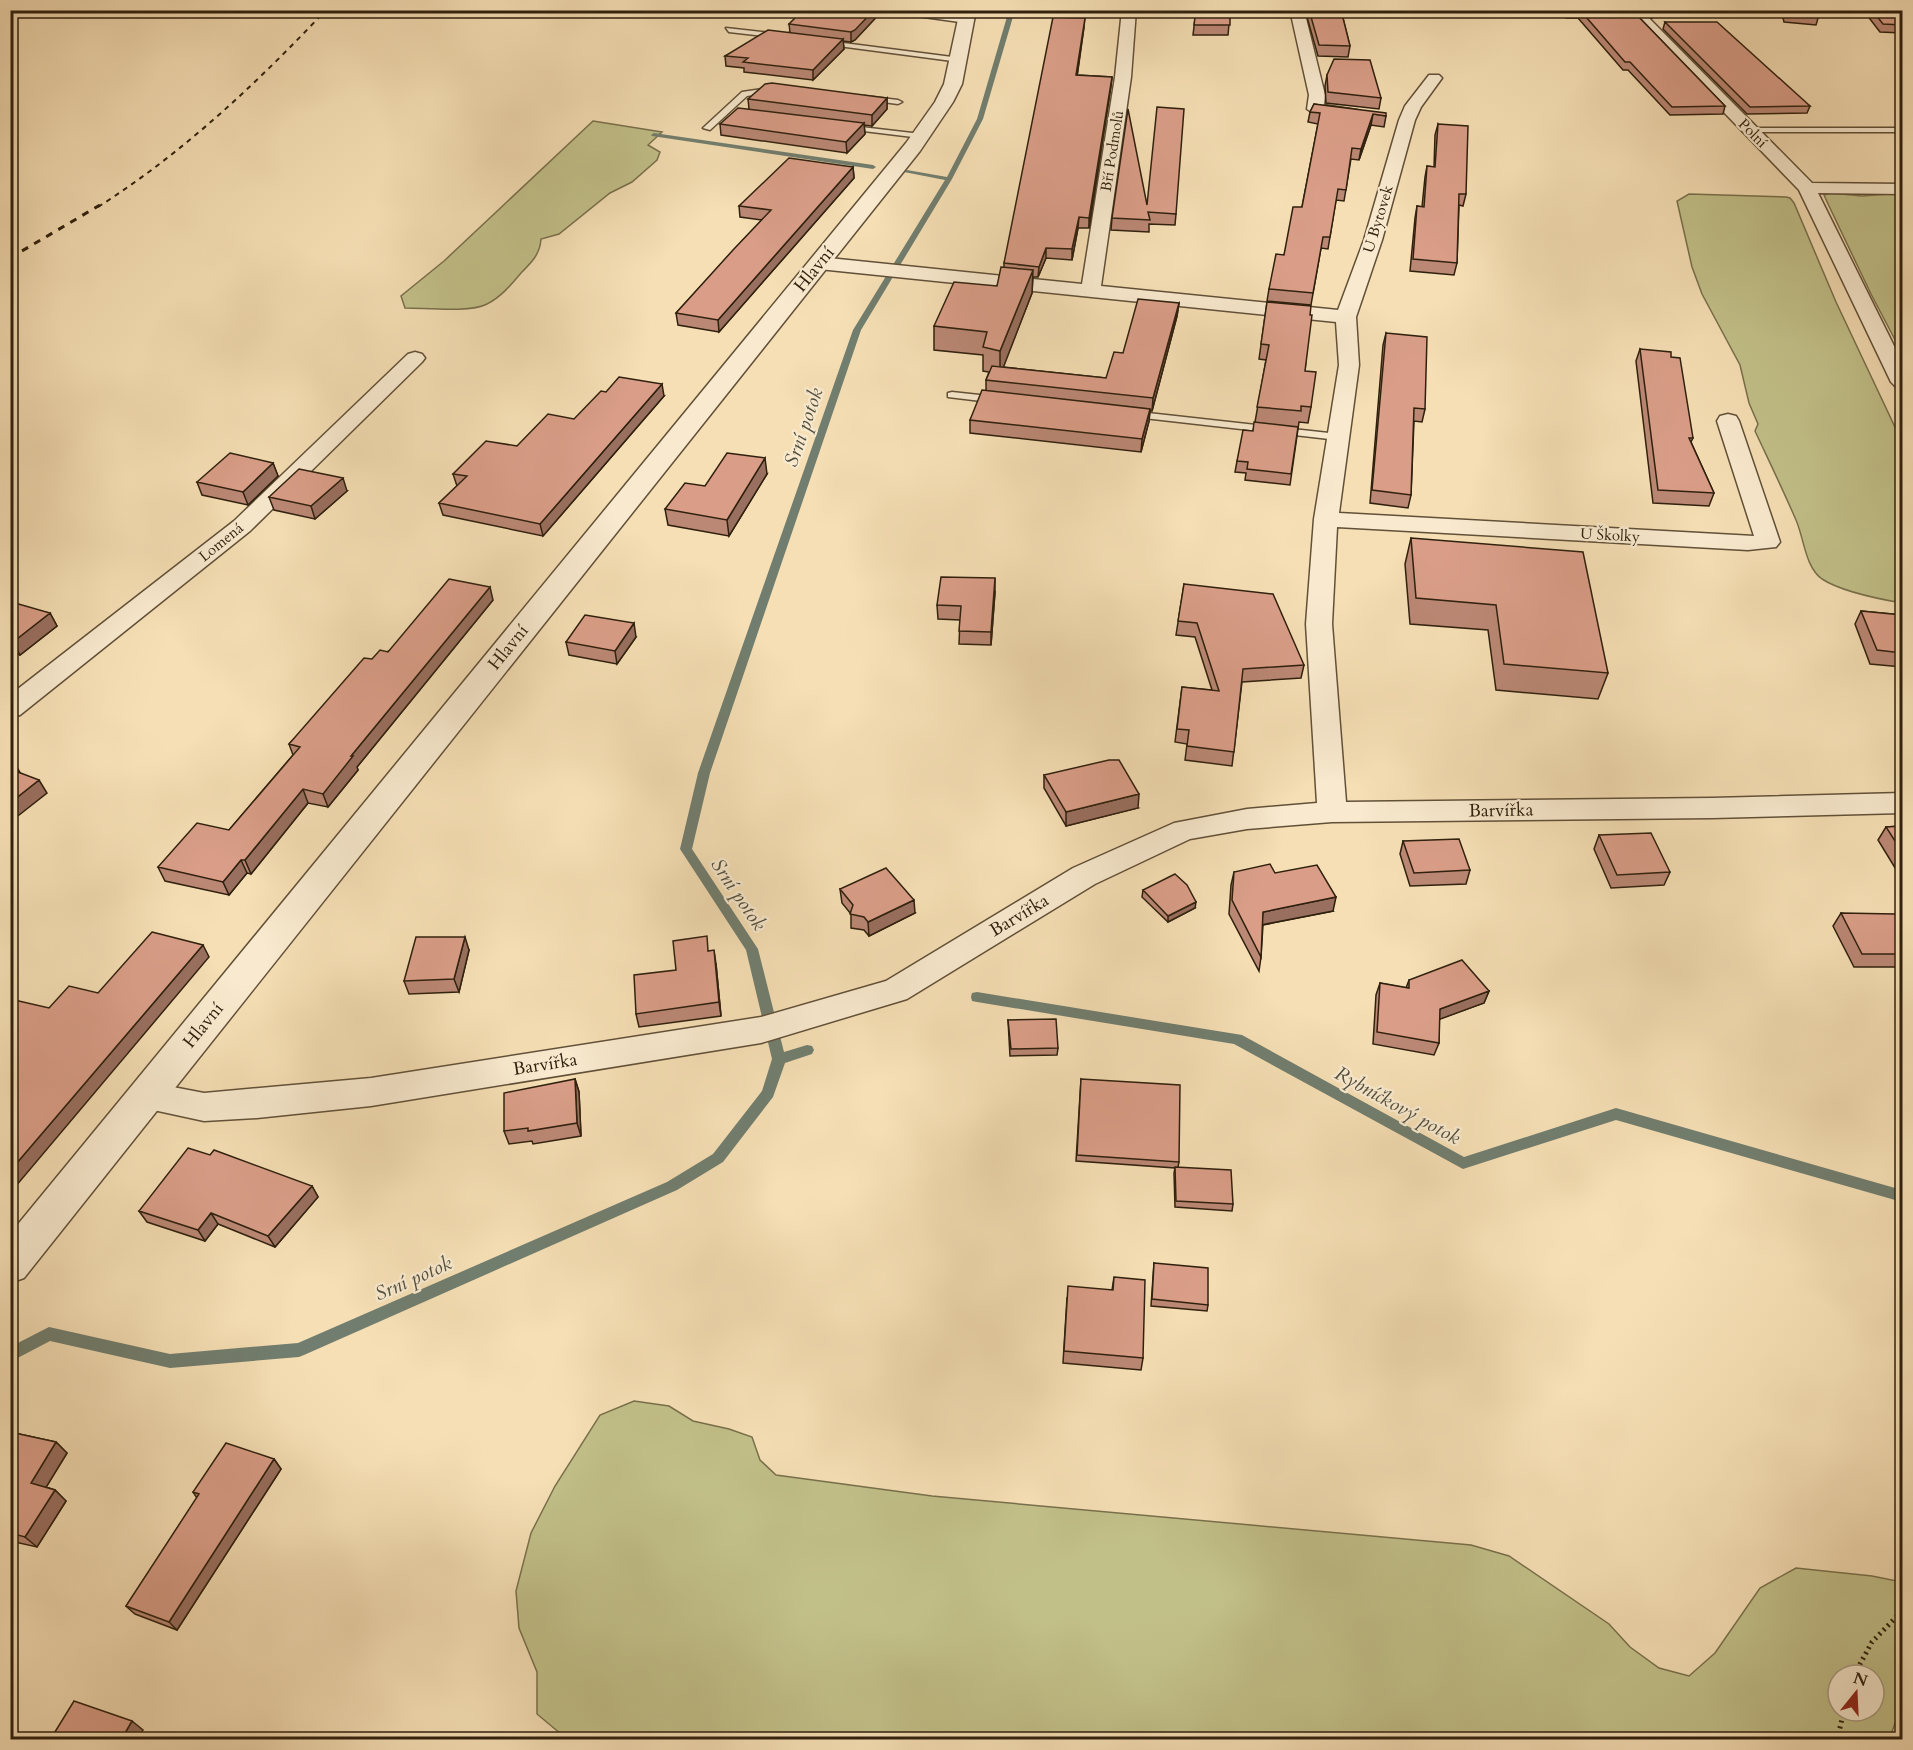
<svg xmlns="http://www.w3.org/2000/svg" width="1913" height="1750" font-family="Cardo,serif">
<rect width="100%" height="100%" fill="#f6dfb5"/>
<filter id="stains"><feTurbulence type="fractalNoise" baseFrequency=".00333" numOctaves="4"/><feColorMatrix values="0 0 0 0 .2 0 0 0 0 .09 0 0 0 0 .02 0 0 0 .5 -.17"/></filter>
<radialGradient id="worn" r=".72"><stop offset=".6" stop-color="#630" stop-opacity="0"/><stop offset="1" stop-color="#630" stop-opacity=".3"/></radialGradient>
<path fill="#c2c089" stroke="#78704c" stroke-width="1.5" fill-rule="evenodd" d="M593 121 662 132 648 145 660 152 657 160 632 182 610 193 559 234 541 239C540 254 532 262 521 273 511 285 501 297 487 304 470 313 426 308 405 308L401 296 444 261Z
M1830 193 1862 196 1902 193V353L1871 294 1829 206 1824 195Z
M1689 194 1786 197 1790 198 1794 203 1836 302 1902 442V603C1879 599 1842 592 1822 579 1805 567 1804 538 1796 520 1783 490 1769 461 1755 431L1758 424 1749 403 1740 365 1702 294 1692 267 1677 201Z
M634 1401 669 1406 693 1421 729 1429 752 1437 760 1460 776 1475 932 1496 1471 1545 1509 1556 1609 1624 1630 1647 1659 1668 1689 1676 1715 1653 1760 1588 1796 1568 1872 1576 1902 1582V1704L1889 1740 567 1739 537 1714V1672L519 1628 516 1591 531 1533 555 1486 600 1415ZM1838 1675H1874V1711H1838Z"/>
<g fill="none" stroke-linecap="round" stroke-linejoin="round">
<path fill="#717e6f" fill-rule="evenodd" d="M1009 10H1015L983 119 952 179 861 330 710 773 692 849 758 949 784 1052 807 1045 812 1046 814 1050 812 1054 785 1063 773 1097 723 1162 677 1190 304 1355 299 1357 170 1368 50 1341 10 1362V1347L49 1327 170 1354 298 1343 667 1182 713 1154 762 1091 772 1059 746 950 680 849 698 773 853 330 945 180 904 172 907 170 947 177 977 119Z
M654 133 873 165 876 167 873 169 652 136 651 135Z
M977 992 1242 1035 1464 1157 1616 1108 1902 1190V1202L1616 1120 1463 1169 1234 1044 977 1002 972 1001 971 997 972 993Z"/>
<g stroke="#615038" stroke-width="3">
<path id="service" d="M726 28 781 34 785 36 781 38 729 32Z
M820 40 960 58 964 60 960 62 823 44Z
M775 87H778V91L747 96 710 130 703 128 742 92Z
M864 96 898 100 902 102 898 104 867 100 863 98Z
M844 125 921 134 925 136 921 138 847 129H844Z
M1747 128H1902V132H1750L1746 130Z
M952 392 998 397 1003 400 998 403 948 397V393Z
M1130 411 1338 434 1344 437 1338 440 1126 416V412Z"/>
</g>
<g stroke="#615038" stroke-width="3">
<path id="minor" d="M895 10C912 10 963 7 974 19L967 23 902 14Z
M1122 10H1136L1131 77 1101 286 1338 310 1364 240 1399 120 1405 106 1429 75H1439L1442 78 1421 107 1415 120 1382 240 1356 317 1359 365 1339 513 1754 536 1717 421 1720 416 1728 414 1736 416 1739 421 1780 542 1776 547 1748 550 1337 527 1332 624 1346 802 1712 798 1902 793V813L1712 818 1332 822 1247 829 1190 839 1095 884 907 999 761 1043 371 1106 257 1118 204 1121 135 1106 130 1096 135 1086 147 1082 204 1093 371 1078 761 1017 886 981 1073 868 1174 823 1247 809 1317 803 1306 624 1314 519 1339 365 1336 322 819 269 812 267 810 263 812 259 819 257 1082 284 1115 77Z
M1290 10H1304L1325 95 1324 105 1357 110 1359 113 1357 116 1315 114 1307 109 1309 95Z
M1625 10H1641L1812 183 1902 184V194L1818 193 1902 362V388L1895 386 1891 382 1799 190Z
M415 352 422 354 425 358 422 362 250 531 20 715 10 718V695L234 521 408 354Z"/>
</g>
<g stroke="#615038" stroke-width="3">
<path id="tertiary" d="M960 10H976L962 84 953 102 920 151 24 1278 10 1283V1234L906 143 935 102 944 84Z"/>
</g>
<path stroke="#2f200e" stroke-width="5" stroke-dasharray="2 4" stroke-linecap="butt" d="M1854 1675 1872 1642 1902 1611
M1837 1740 1844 1711"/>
<use href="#service" fill="#f9eacf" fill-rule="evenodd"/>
<use href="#minor" fill="#f9eacf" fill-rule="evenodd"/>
<use href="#tertiary" fill="#f9eacf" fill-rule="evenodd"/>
<path stroke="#2f200e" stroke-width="2" stroke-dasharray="5 5" stroke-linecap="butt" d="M98 207C184 152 256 84 326 10"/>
<path stroke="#2f200e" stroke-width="3" stroke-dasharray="7 7" stroke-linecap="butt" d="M10 258 100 205"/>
</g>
<path fill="#bb8875" stroke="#2f200e" stroke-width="1.5" d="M883 10 855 40 851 42 843 41 844 49 813 80 744 72V68L726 66 725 56 790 32 789 24Z
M1196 10H1237V14H1230L1228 35H1193Z
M1305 10H1341L1350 46 1348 57 1318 56Z
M1559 10H1632L1725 106 1723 114 1670 115 1628 70H1623L1578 18H1566Z
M1644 10H1655L1652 18Z
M1781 10H1818L1819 15 1816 25 1784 22Z
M1863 10H1892L1902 12V33L1880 32Z
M1665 22 1810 106 1807 113 1747 114 1663 29Z
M1084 27 1077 75 1112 77 1111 86 1089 228H1078L1072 260 1046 258 1038 277H1033L1032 293 1003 367 1106 378 1123 353 1179 303 1177 316 1152 411H1150L1149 421 1141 452 970 433V420L986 391V380L989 372 983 371V355L934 350V326L997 286 1004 267V263Z
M1327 75 1381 98 1379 109 1326 103 1325 86Z
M887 98V109L872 126 864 125 865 134 847 153 721 135 720 124 749 109 748 99Z
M1314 104 1386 116 1384 127 1371 125 1359 160 1351 159 1344 201 1336 200 1328 249 1321 248 1311 305 1267 301 1269 289 1284 255 1302 207 1318 124 1308 122 1310 112Z
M1438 124 1466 194 1463 206 1459 205 1457 263 1454 275 1410 271 1415 218 1417 206 1422 207 1425 177 1427 166 1434 167 1435 135Z
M853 167 854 178 719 332 678 325 676 313 762 220 740 217 739 206Z
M1147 205 1176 214 1175 225 1149 224V232L1111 230 1112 218Z
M1267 302 1310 315 1305 371 1311 407 1308 423 1299 422 1290 485 1245 480 1246 473 1235 472 1237 461 1253 431 1255 422 1266 360 1259 359Z
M1386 333 1425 409 1422 422 1414 421 1411 495 1408 508 1370 503 1383 345Z
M1640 349 1693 438 1691 442 1714 493 1709 506 1653 503 1636 361Z
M664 396 543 536 443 515 439 503 457 486 453 474 517 446 574 419Z
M273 463 278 476 248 505 202 495 197 482Z
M767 474 729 536 668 525 665 509Z
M347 491 315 519 274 510 269 497Z
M1411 538 1608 673 1598 699 1496 690 1488 630 1410 624 1405 564Z
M1184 584 1304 665 1301 678 1242 682 1232 766 1185 760 1187 744 1175 742 1182 687 1212 690 1195 637 1176 635Z
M995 592 991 645 959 644 960 620 938 619 937 605Z
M493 600 357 767 358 770 328 807 308 803 251 874 247 873 229 895 165 881 158 867 229 830 293 755 289 744 372 659Z
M10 607 50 613 57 626 20 655 10 652Z
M1861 611 1902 615V667L1870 664 1855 624Z
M636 637 617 664 569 655 566 642Z
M1044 775 1138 808 1066 826 1044 788Z
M1902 826V876H1900L1878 840 1886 827Z
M1599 835 1670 872 1664 885 1611 888 1594 849Z
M1403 841 1470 870 1466 884 1410 886 1400 854Z
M1234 872 1275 873 1333 911 1263 925 1261 957 1259 971 1229 914 1231 885Z
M840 889 915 913 869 936 864 930 851 928V914L842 903Z
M1143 890 1195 908 1168 922 1142 897Z
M1841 913 1902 927V967H1854L1833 926Z
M469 950 459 992 409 994 404 981Z
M709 951 716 964 721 1016 639 1027 636 1014 676 970Z
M1409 980 1489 991 1484 1003 1439 1019V1043L1434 1055 1373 1044 1376 995 1380 983 1406 988Z
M1008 1020 1058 1048 1057 1055 1010 1056Z
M575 1079 579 1092 581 1136 533 1144 532 1141 509 1144 504 1131Z
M1081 1079 1179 1162 1178 1167 1233 1204 1232 1211 1175 1207 1174 1173 1175 1168 1076 1161Z
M312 1186 318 1197 275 1247 218 1224 205 1241 147 1222 139 1211Z
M1154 1263 1208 1305 1207 1311 1151 1306Z
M1114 1277 1143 1358 1141 1370 1063 1363 1067 1298 1112 1290Z
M10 1432 56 1442 67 1453 46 1487 55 1490 66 1501 37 1547 10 1541Z
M274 1459 281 1469 177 1630 135 1614 126 1606 197 1498 193 1492Z"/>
<path fill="#996f5f" stroke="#2f200e" stroke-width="1.5" d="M874 10H883L855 40 851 42V32Z
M1085 18 1084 27 1076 85V75Z
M843 39 844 49 813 80V70Z
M1112 77 1111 86 1089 228V218Z
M887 98V109L872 126V115Z
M1373 114 1371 125 1359 160 1361 149Z
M864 123 865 134 847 153 846 142Z
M853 167 854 178 719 332 718 320Z
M1079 217 1078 228 1072 260V249Z
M1046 248V258L1038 277 1039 267Z
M1033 270 1032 293 1000 376V351Z
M1179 303 1177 316 1152 411 1153 398Z
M662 384 664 396 543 536 540 524Z
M1150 409 1149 421 1141 452 1142 439Z
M765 458 767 474 729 536 727 520Z
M273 463 278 476 248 505 243 492Z
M343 478 347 491 315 519 311 506Z
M995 578V592L991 645V632Z
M490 587 493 600 357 767 358 770 328 807 323 794 351 756Z
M50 613 57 626 20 655 13 642Z
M634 623 636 637 617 664 615 651Z
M15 764 22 776 10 772V767Z
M39 780 47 793 14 819 10 813V803Z
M303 789 308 803 251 874 245 860Z
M1139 794 1138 808 1066 826V812Z
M241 860 247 873 229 895 223 882Z
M1336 897 1333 911 1261 925 1263 912Z
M914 900 915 913 869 936 868 922Z
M1196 902 1195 908 1168 922V916Z
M465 937 469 950 459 992 454 979Z
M203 945 209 957 10 1193V1171Z
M714 950 716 964 721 1016 719 1002Z
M1489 991 1484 1003 1435 1021 1440 1009Z
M575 1079 579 1092 581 1136 577 1123Z
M312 1186 318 1197 275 1247 268 1236Z
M211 1213 218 1224 205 1241 198 1230Z
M56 1442 67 1453 42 1494 31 1483Z
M274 1459 281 1469 177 1630 169 1622Z
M55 1490 66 1501 37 1547 25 1537Z
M132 1721 143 1730 138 1740H121Z"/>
<path fill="#da9e88" stroke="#2f200e" stroke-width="1.5" d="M803 10H874L855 30 851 32 789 24Z
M1196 10H1230V25H1194Z
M1309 10H1341L1350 46 1319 45Z
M1580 10H1632L1725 106 1672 107 1630 62H1625Z
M1787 10H1818L1819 15 1787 12Z
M1872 10H1892L1902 12V25L1883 24Z
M1053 17 1085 18 1076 75 1112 77 1089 218 1079 217 1072 249 1046 248 1039 267 1004 263Z
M1665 22H1717L1810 106 1750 107Z
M768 30 843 39 813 70 743 62 748 58 725 56Z
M1334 59 1370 60 1381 98 1328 92 1327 75Z
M772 83 887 98 872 115 748 99 765 84Z
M1314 104 1386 113V116L1373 114 1361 149 1352 148 1346 190 1338 189 1330 237H1323L1313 293 1269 289 1276 254 1284 255 1293 207H1302L1320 113 1310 112Z
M1157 107 1184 109 1176 214 1148 212 1150 220 1112 218 1128 109 1147 205Z
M738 108 864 123 846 142 720 124Z
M1438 124 1468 126 1466 194H1459L1457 263 1413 259 1417 206 1424 207 1427 166 1435 167Z
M789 158 853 167 718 320 676 313 733 250 771 210 739 206Z
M1001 267 1033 270 1000 351 983 347 987 332 934 326 954 282 997 286Z
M1138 299 1179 303 1153 398 986 380 992 366 1106 378 1114 352 1123 353Z
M1267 302 1311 306 1310 315H1312L1305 371 1316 372 1311 407 1301 406V411L1257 407 1269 345 1261 344Z
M1386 333 1427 337 1425 409 1414 408 1411 495 1372 490Z
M1640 349 1671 352V357L1680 358 1693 438H1689L1714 493 1658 490Z
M619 377 662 384 540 524 439 503 467 476 453 474 486 441 517 446 548 414 574 419 601 391 606 392Z
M982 390 1150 409 1142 439 970 420Z
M1254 422 1298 427 1291 474 1247 469 1248 462 1237 461 1243 430 1253 431Z
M230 453 273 463 243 492 197 482Z
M727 453 765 458 727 520 665 509 685 483 705 486Z
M299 469 343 478 311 506 269 497Z
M1411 538 1583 552 1608 673 1504 664 1496 605 1416 598Z
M941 577 995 578 991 632 959 631 961 606 937 605Z
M449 579 490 587 351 756H353L323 794 303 789 245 860H241L223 882 158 867 197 823 229 830 300 747 289 744 364 658 372 659 380 650 388 652Z
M1184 584 1273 594 1304 665 1243 669 1234 752 1187 746 1189 730 1177 729 1182 687 1219 691 1197 623 1178 621Z
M15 603 50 613 13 642 10 641V607Z
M1861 611 1902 615V653L1877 650Z
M585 615 634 623 615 651 566 642Z
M1109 760H1119L1139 794 1066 812 1044 775Z
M10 769 39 780 10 803Z
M1902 826V852L1886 827Z
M1651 833 1670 872 1617 875 1599 835Z
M1459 839 1470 870 1414 873 1403 841Z
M1270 864 1275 873 1317 865 1336 897 1263 912 1261 957 1232 900 1234 872Z
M886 868 914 900 868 922 864 917 850 914 853 905 840 889Z
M1175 874 1187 885 1196 902 1168 916 1143 890Z
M1841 913 1895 914 1902 927V954H1862Z
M152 932 203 945 10 1171V999L49 1008 69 986 98 993Z
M707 936 708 951 714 950 719 1002 636 1014 634 975 676 970 673 941Z
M416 937H465L454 979 404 981Z
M1462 960 1489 991 1440 1009 1439 1043 1377 1032 1380 983 1409 988V980Z
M1056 1019 1058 1048 1011 1049 1008 1020Z
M575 1079 577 1123 528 1131V1128L504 1131V1093Z
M1081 1079 1180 1085 1179 1162 1077 1155Z
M188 1148 210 1155 214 1150 312 1186 268 1236 211 1213 198 1230 139 1211Z
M1175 1167 1231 1170 1233 1204 1176 1201Z
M1154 1263 1208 1268V1305L1152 1299Z
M1114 1277 1145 1280 1143 1358 1064 1351 1068 1286 1113 1290Z
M10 1432 56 1442 31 1483 55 1490 25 1537 10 1533Z
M226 1443 274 1459 169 1622 126 1606 199 1494 193 1492Z
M74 1701 132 1721 121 1740H50Z"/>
<g text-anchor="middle" stroke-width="4.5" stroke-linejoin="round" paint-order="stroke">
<g font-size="15" fill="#2f200e" stroke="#f9eacf">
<text transform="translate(1753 133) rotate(45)" y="5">Polní</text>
<text transform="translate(1112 151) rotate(-81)" y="5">Bří Podmolů</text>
<text transform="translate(1378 219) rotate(-73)" y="5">U Bytovek</text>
<text transform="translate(1610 535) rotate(3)" y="5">U Školky</text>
<text transform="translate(221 542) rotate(-39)" y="5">Lomená</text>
</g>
<g font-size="18" fill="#2f200e" stroke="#f9eacf">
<text transform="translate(814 269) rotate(-51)" y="6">Hlavní</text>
<text transform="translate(508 647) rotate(-51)" y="6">Hlavní</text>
<text transform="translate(1501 810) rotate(-1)" y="6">Barvířka</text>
<text transform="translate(1019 915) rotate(-31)" y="6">Barvířka</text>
<text transform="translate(203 1025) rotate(-51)" y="6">Hlavní</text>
<text transform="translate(545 1064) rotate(-9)" y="6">Barvířka</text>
</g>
<g font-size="20" font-style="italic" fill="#504f3f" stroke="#f9eacf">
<text transform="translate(803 427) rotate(-71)" y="7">Srní potok</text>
<text transform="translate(739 894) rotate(56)" y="7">Srní potok</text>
<text transform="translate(1398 1105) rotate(29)" y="7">Rybníčkový potok</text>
<text transform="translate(413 1278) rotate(-24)" y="7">Srní potok</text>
</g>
</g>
<rect width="1913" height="1750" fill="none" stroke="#f6dfb5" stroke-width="36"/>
<rect x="12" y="12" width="1889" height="1726" fill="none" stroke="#2f200e" stroke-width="3"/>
<rect x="18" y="18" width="1877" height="1714" fill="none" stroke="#2f200e" stroke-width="1.5"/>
<g transform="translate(1856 1693) rotate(18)"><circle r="28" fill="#f9eacf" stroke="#a89982" stroke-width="1.5"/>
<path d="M0-4.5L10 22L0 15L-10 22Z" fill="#8f2418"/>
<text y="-9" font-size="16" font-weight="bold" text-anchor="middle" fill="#2f200e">N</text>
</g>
<rect width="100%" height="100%" filter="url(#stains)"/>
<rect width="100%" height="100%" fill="url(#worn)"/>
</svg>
